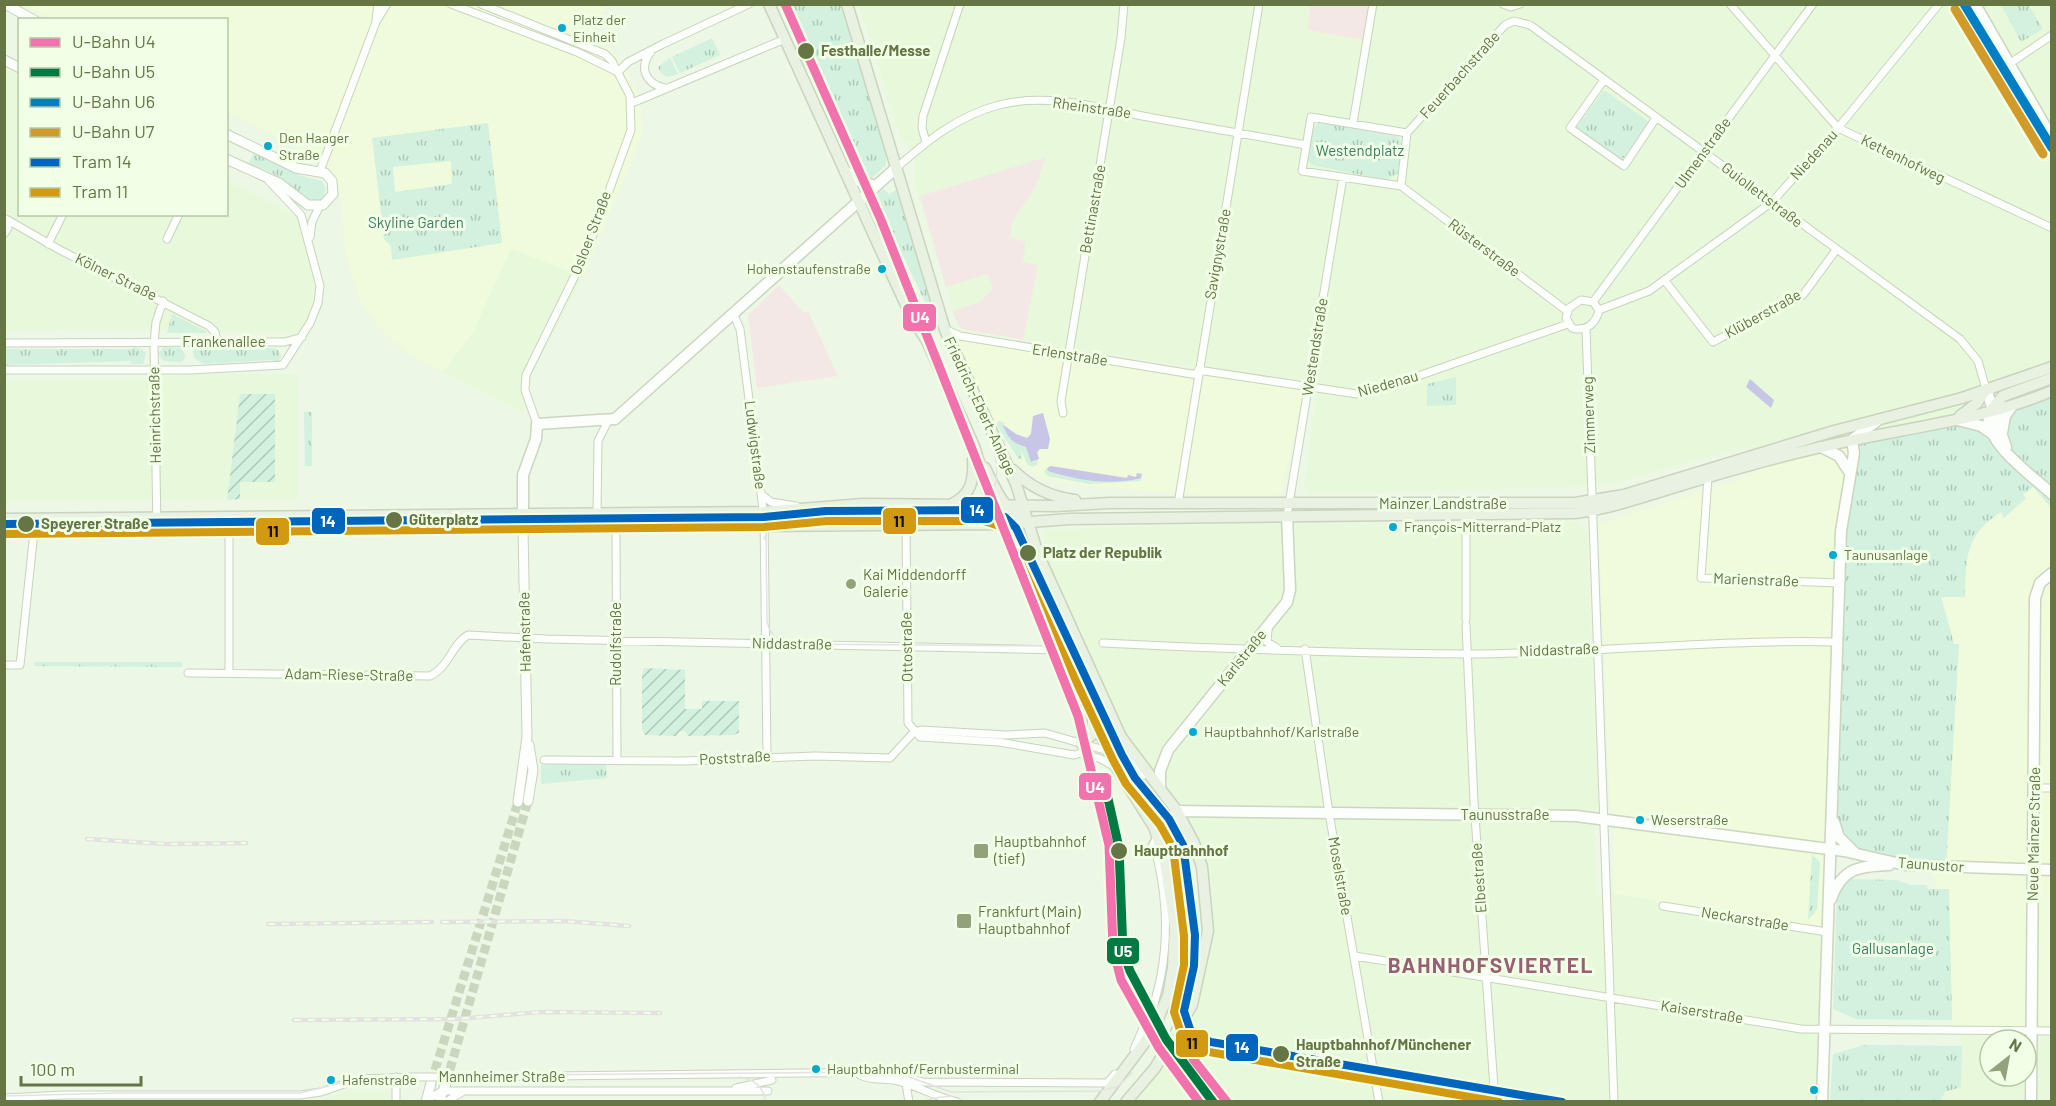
<svg xmlns="http://www.w3.org/2000/svg" width="2056" height="1106" font-family="Barlow,sans-serif">
<defs>
<pattern id="grass-tufts" width="24" height="20" patternUnits="userSpaceOnUse" patternTransform="scale(1.5)"><rect width="24" height="20" fill="#d2f1de"/><path d="M3 7l-1-3M5 7V3M7 7l1-3M15 17l-1-3M17 17v-4M19 17l1-3" fill="none" stroke="#aec8b6"/></pattern>
<pattern id="garden-furrows" width="10" height="10" patternUnits="userSpaceOnUse" patternTransform="scale(1.5)"><rect width="10" height="10" fill="#d2f1de"/><path d="M-1 1l2-2M0 10L10 0M9 11l2-2" fill="none" stroke="#aec8b6"/></pattern>
</defs>
<rect width="100%" height="100%" fill="#ecf7e5"/>
<path fill="#e8f9db" fill-rule="evenodd" d="M859 5H2051V391L1752 466 1749 446 1605 486 1309 494 1304 486 1318 382 1208 367H1189L966 331 958 327 914 183 915 158 909 143 901 139Z
M4 68 19 76 20 214H226L227 181 298 217 304 230 318 288 312 314 299 334 116 329 5 331Z
M511 249 584 277 531 376 524 413 443 372 473 332Z
M207 374H298L299 499 5 502 4 382 116 380Z
M1577 522 1587 533 1598 803 1594 831 1597 893H1613L1826 931 1817 1101 998 1102 1134 1101 1190 1027 1213 939V891L1209 870 1198 839 1170 789 1123 736 1046 565 1044 530 1277 523Z
M2051 1027V1101L1940 1102 1951 1089 1962 1046 1956 1029ZM1990 1040H2026V1076H1990Z
M350 1090 390 1091V1101H319Z"/>
<path fill="#effbda" d="M23 5H607L597 33 626 68 639 96 643 133 584 277 511 249 473 332 443 372 408 354 380 329 360 301 345 251 340 190 325 163 227 112 226 20 52 19Z
M961 338 1202 381 1207 375 1298 390 1302 397 1282 491 1275 495H1196L1069 484 1037 476 1020 462 995 424 958 344Z
M1852 441 1835 532 1841 659 1840 741 1826 931 1613 893 1614 814 1610 807 1599 524 1754 475 1752 466Z
M2033 487 2052 507 2051 1027 1956 1029 1952 1020 1949 889H1938L1930 868 1959 644H1955L1941 596H1965V565L1974 536 1984 524 2001 512 2005 517 2026 499 2023 495Z"/>
<path fill="#f4e8e6" d="M1310 5H1369L1363 40 1308 30Z
M1046 157 1035 188 1013 220 1010 237 1026 242 1023 262 1038 265 1023 340 963 329 957 323 953 311 980 302 993 288 988 274 946 287 920 196Z
M779 285 804 313 808 311 838 376 757 388 748 315Z"/>
<path fill="url(#grass-tufts)" fill-rule="evenodd" d="M779 5H841L886 152V165L873 177 865 178 794 18 786 20Z
M2001 5H2029L2043 29 2021 42Z
M712 38 720 55 680 73 672 57Z
M670 58 678 74 667 77 660 72 658 67Z
M1604 90 1649 122 1622 160 1576 128Z
M1319 122 1398 136 1403 146 1397 174 1386 180 1312 165 1307 159 1312 129Z
M488 123 502 243 392 260 391 246 384 239 372 138ZM451 161 452 184 395 192 393 167Z
M254 153 299 175 322 181 326 190 322 200 313 204 271 172 248 164Z
M883 189 889 194 896 190 946 346 875 197Z
M172 314 206 331V333H167Z
M192 346 203 347 204 349 274 348 279 351 281 357 278 362 274 363 273 360 204 364 194 358Z
M134 347 141 349 146 353 143 364H131V361L5 365V349H133Z
M164 347 181 348 186 356 182 362 163 361 158 354Z
M1456 377V405L1427 406V384Z
M2051 391V507L2033 487 2023 495 2026 498 2004 518 2001 512C1965 535 1966 557 1965 597H1941L1954 644H1959L1946 868 1868 856 1841 836 1833 812 1840 741 1846 532 1859 445 1954 420 1996 429 2024 402Z
M304 412H312V466H305Z
M999 421 1005 423 1002 424C1010 439 1012 442 1026 446L1033 462 1038 460 1037 465 1032 467 1027 464 1021 449 1022 460 1018 458 996 424Z
M1047 468C1062 482 1122 483 1141 478V481L1089 484 1047 476 1044 471Z
M34 662H182V667L34 666Z
M606 763 607 778 541 784V765Z
M1812 855 1820 862 1817 910 1808 920Z
M1843 879 1897 880 1910 885H1927L1928 889H1949L1952 1020 1856 1019 1833 1009 1837 889Z
M1864 1045 1962 1046 1961 1087 1945 1092 1940 1101H1830L1833 1054Z"/>
<path fill="url(#garden-furrows)" d="M240 394H275V482H240V499L227 500Z
M644 668 685 670V709H702V701H739V733L733 735 688 736 685 731H680L676 736 645 735 642 729V674Z"/>
<path fill="#c8c6e7" d="M1750 379 1774 400 1771 408 1746 387Z
M1043 413 1050 439 1048 449H1040L1037 452 1039 459 1031 462 1026 447C1011 442 1010 440 1002 424L1016 434 1027 438 1031 434 1033 416Z
M1051 466 1127 478 1128 475 1136 477 1137 473 1142 474 1141 478C1113 486 1075 480 1048 471L1047 468Z"/>
<g fill="none" stroke-linecap="round" stroke-linejoin="round">
<path stroke="#cad6bd" stroke-width="9" stroke-dasharray="9 4.5" stroke-linecap="butt" d="M431 1083 518 802
M446 1083 528 801"/>
<g stroke="#c9d3bd" stroke-width="9">
<path id="minor" d="M451 4 577 52 618 72
M481 4 605 54 612 61 630 96 631 130 588 249 526 375 525 390 537 424
M1503 4 1511 7 1520 4
M1730 4 1838 128 2052 228
M376 20 378 4
M651 52C638 68 646 84 665 88
M2009 64 2052 35
M618 72 628 62 663 44 749 4
M1604 80 1570 128 1624 166 1656 118
M632 103 785 39
M1353 123 1373 4
M1407 133 1505 25 1514 21 1530 25 1960 339 1978 361 1986 389
M1407 133 1311 117 1302 171 1401 186 1567 311
M926 142 922 128 923 116 960 4
M895 169C927 141 957 116 999 105 1047 92 1105 109 1153 118 1204 127 1255 136 1306 145
M320 171 376 22 387 4
M1401 186 1407 133
M6 219 60 250 209 326 215 332 217 342
M4 234 8 228 6 220
M310 237 312 222 319 207
M167 239 179 214
M48 244 63 214
M1665 281 1713 342 1803 295 1836 250
M1581 300 1593 302 1599 310C1596 324 1586 332 1572 328L1566 318 1569 308Z
M1593 302 1813 4
M1599 310 1649 291 1772 202 1838 128 1939 4
M734 315 740 329 764 517 767 756
M1586 329 1614 1102
M947 330 960 336 1198 375
M4 343 285 342 302 337
M4 370H190L283 365 310 323 318 303 320 286 301 215 269 181
M1198 370 1357 394 1418 376 1568 324
M1063 413 1061 401 1121 38 1124 4
M1708 477 1701 578 1839 583
M762 495 771 502 796 506
M1178 504 1259 4
M597 514 598 441 608 421
M1466 514V619
M1287 516 1343 177
M229 517V673
M906 524 908 723 920 737 999 742 1074 755 1081 753 1101 759 1115 767
M616 527 617 761
M157 531 154 343 156 322 163 301
M1466 625 1474 802 1495 1102
M1268 630 1267 642 1277 648
M1103 643C1223 649 1344 653 1465 654 1589 654 1712 639 1836 642
M1305 649 1329 813 1379 1102
M4 665H20L34 532
M188 673 430 676C450 666 452 644 468 635L546 639 1059 650
M544 760 683 761 815 756 890 758 914 732 921 730 1006 735 1045 733 1122 755 1130 760 1144 775
M2035 788H2052
M1663 906 1827 932
M1355 956 1801 1029 2052 1031
M1151 1030C1150 1010 1158 994 1161 975 1169 933 1166 887 1154 846
M1175 1036 1229 1047 1555 1102
M1134 1049 1154 1003
M860 1075C872 1081 885 1078 898 1081 918 1086 936 1097 957 1102
M463 1077 889 1072 923 1082 1107 1083 1115 1074
M906 1084 909 1102
M736 1088 772 1080
M4 1098 64 1095H300L321 1092 359 1079 414 1077
M426 1100 442 1091H768
M396 1102V1077
M446 1102 462 1092"/>
</g>
<g stroke="#c9d3bd" stroke-width="11">
<path id="tertiary" d="M5 4 34 20
M4 60 20 68
M226 134 296 168 325 173 332 181 333 194 323 205H308L279 183 226 159
M528 801 533 770 529 745
M518 802 527 737 523 528
M426 1102 431 1083
M439 1102 446 1083"/>
</g>
<g stroke="#cbd5bf" stroke-width="13">
<path id="secondary" d="M1975 4 2052 138
M845 171 859 181 876 186
M1986 389 2006 447
M1989 412C1983 443 2032 475 2052 494
M1958 420 1981 426 1991 433
M2002 433 2005 416 2012 406
M1852 440 1878 420
M1821 447 1839 456 1850 473
M523 528V475L536 439 537 424 615 419 895 169
M1160 788V771L1168 750 1287 602 1290 590 1287 516
M1834 822 1839 837 1855 853
M1154 846 1166 822 1177 811 1576 816 1844 851 1905 865 2052 870
M1831 899C1842 868 1859 866 1889 865
M1822 1102 1841 531 1854 453 1852 441
M2031 1102 2035 598 2040 583 2052 573"/>
</g>
<g stroke="#cad3be" stroke-width="13">
<path id="primary" d="M769 4 888 266 912 318 927 341 974 446 992 505 1052 634 1117 768 1154 827 1164 856 1175 927 1173 968 1168 996 1151 1034 1100 1102
M847 4 945 330 1016 484 1038 554 1121 737 1177 811 1194 843 1202 867 1208 931 1192 1005 1155 1068 1126 1102
M1989 412 2003 396 2052 378
M1960 416 1977 403 1986 389
M985 468C996 490 1004 512 1028 521
M1013 470C1030 487 1051 497 1075 500
M952 504C971 495 974 480 973 460
M4 519 763 512 863 504 1056 506 1109 503H1575L1624 495 1834 431 1962 398 2052 367
M4 532 1001 524 1070 519 1575 513C1613 508 1649 495 1685 484 1727 471 1770 459 1813 449 1892 429 1975 423 2052 391
M1081 743 1092 735 1093 721"/>
</g>
<use href="#minor" stroke="#fcfefb" stroke-width="7"/>
<use href="#tertiary" stroke="#fcfefb" stroke-width="9"/>
<use href="#secondary" stroke="#fcfefb" stroke-width="10"/>
<use href="#primary" stroke="#e9f2e2" stroke-width="10"/>
<path stroke="#e4e2e1" stroke-width="1.5" d="M957 513C990 505 1002 488 995 455
M743 517 758 523 766 533 767 621C770 636 778 641 792 644L1048 646 1071 656 1084 673
M764 539 772 522 784 516
M739 1077C754 1079 763 1086 766 1102
M4 1096 117 1093H300L369 1076 875 1072 898 1073 951 1092 1099 1091 1117 1087 1132 1073
M924 1102 934 1098 952 1096"/>
<g stroke="#e4e2e1" stroke-width="4.5">
<path id="rail" d="M87 839 167 844 246 843
M442 922 563 921 629 926
M268 924 432 922
M294 1020 457 1019 541 1012 660 1013"/>
</g>
<use href="#rail" stroke="#f0ffe6" stroke-width="2" stroke-dasharray="7" stroke-linecap="butt"/>
<g stroke="#c9d3bd" stroke-width="9" stroke-linecap="butt">
<path id="minor-bridge" d="M414 1077H463"/>
</g>
<use href="#minor-bridge" stroke="#fcfefb" stroke-width="7"/>
<g stroke="#f0ffe6" stroke-width="12">
<path id="tram-1" d="M4 524 764 517 826 511 986 510 1005 517 1016 528 1122 755 1135 778 1169 819 1183 845 1195 935 1194 966 1184 1011 1191 1032 1211 1042 1562 1102"/>
</g>
<g stroke="#f0ffe6" stroke-width="12">
<path id="tram-2" d="M4 534 764 527 827 521H984L999 526 1007 534 1113 760 1126 784 1160 825 1173 848 1184 936V965L1174 1012 1183 1039 1209 1052 1499 1102"/>
</g>
<use href="#tram-1" stroke="#0065bd" stroke-width="8"/>
<use href="#tram-2" stroke="#d29a11" stroke-width="8"/>
<g stroke="#f0ffe6" stroke-width="14">
<path id="metro-1" d="M785 4 881 220 1078 716 1109 845 1113 948 1121 980 1159 1048 1199 1102
M1193 1059 1227 1102"/>
</g>
<g stroke="#f0ffe6" stroke-width="14">
<path id="metro-2" d="M1103 776 1119 848 1123 952 1130 971 1166 1039 1213 1102"/>
</g>
<g stroke="#f0ffe6" stroke-width="14">
<path id="metro-3" d="M1964 4 2052 148"/>
</g>
<g stroke="#f0ffe6" stroke-width="14">
<path id="metro-4" d="M1955 9 2043 154"/>
</g>
<use href="#metro-1" stroke="#f172ac" stroke-width="9"/>
<use href="#metro-2" stroke="#007942" stroke-width="9"/>
<use href="#metro-3" stroke="#007ec6" stroke-width="9"/>
<use href="#metro-4" stroke="#d19a29" stroke-width="9"/>
</g>
<g fill="#00a9ce" stroke="#f0ffe6" stroke-width="2">
<circle cx="562" cy="28" r="5"/>
<circle cx="268" cy="146" r="5"/>
<circle cx="882" cy="269" r="5"/>
<circle cx="1393" cy="527" r="5"/>
<circle cx="1833" cy="555" r="5"/>
<circle cx="1193" cy="732" r="5"/>
<circle cx="1640" cy="820" r="5"/>
<circle cx="816" cy="1069" r="5"/>
<circle cx="331" cy="1080" r="5"/>
<circle cx="1814" cy="1090" r="5"/>
</g>
<g fill="#657544" stroke="#f0ffe6" stroke-width="2">
<circle cx="806" cy="51" r="9"/>
<circle cx="394" cy="520" r="9"/>
<circle cx="26" cy="524" r="9"/>
<circle cx="1028" cy="553" r="9"/>
<circle cx="1119" cy="851" r="9"/>
<circle cx="1281" cy="1054" r="9"/>
</g>
<g fill="#94a27c" stroke="#f0ffe6" stroke-width="2">
<circle cx="851" cy="584" r="6"/>
<rect x="973" y="843" width="16" height="16" rx="3"/>
<rect x="956" y="913" width="16" height="16" rx="3"/>
</g>
<g text-anchor="middle" stroke-width="6" stroke-linejoin="round" paint-order="stroke">
<g font-size="14" fill="#657544" stroke="#f0ffe6" text-anchor="start">
<text x="573" y="25">Platz der<tspan x="573" dy="17">Einheit</tspan></text>
<text x="279" y="143">Den Haager<tspan x="279" dy="17">Straße</tspan></text>
<text x="871" y="274" text-anchor="end">Hohenstaufenstraße</text>
<text x="1404" y="532">François-Mitterrand-Platz</text>
<text x="1844" y="560">Taunusanlage</text>
<text x="1204" y="737">Hauptbahnhof/Karlstraße</text>
<text x="1651" y="825">Weserstraße</text>
<text x="827" y="1074">Hauptbahnhof/Fernbusterminal</text>
<text x="342" y="1085">Hafenstraße</text>
</g>
<g font-size="15" font-weight="bold" fill="#657544" stroke="#f0ffe6" text-anchor="start">
<text x="821" y="56">Festhalle/Messe</text>
<text x="409" y="525">Güterplatz</text>
<text x="41" y="529">Speyerer Straße</text>
<text x="1043" y="558">Platz der Republik</text>
<text x="1134" y="856">Hauptbahnhof</text>
<text x="1296" y="1050">Hauptbahnhof/Münchener<tspan x="1296" dy="17">Straße</tspan></text>
</g>
<g font-size="15" fill="#657544" stroke="#f0ffe6">
<text transform="translate(1460 75) rotate(-48)" y="5">Feuerbachstraße</text>
<text transform="translate(1092 108) rotate(8)" y="5">Rheinstraße</text>
<text transform="translate(1703 153) rotate(-54)" y="5">Ulmenstraße</text>
<text transform="translate(1814 155) rotate(-48)" y="5">Niedenau</text>
<text transform="translate(1903 159) rotate(26)" y="5">Kettenhofweg</text>
<text transform="translate(1762 195) rotate(37)" y="5">Guiollettstraße</text>
<text transform="translate(1093 209) rotate(-80)" y="5">Bettinastraße</text>
<text transform="translate(591 233) rotate(-69)" y="5">Osloer Straße</text>
<text transform="translate(1484 248) rotate(37)" y="5">Rüsterstraße</text>
<text transform="translate(1218 254) rotate(-80)" y="5">Savignystraße</text>
<text transform="translate(116 277) rotate(26)" y="5">Kölner Straße</text>
<text transform="translate(1763 314) rotate(-29)" y="5">Klüberstraße</text>
<text x="224" y="347">Frankenallee</text>
<text transform="translate(1315 347) rotate(-81)" y="5">Westendstraße</text>
<text transform="translate(1070 355) rotate(9)" y="5">Erlenstraße</text>
<text transform="translate(1388 384) rotate(-16)" y="5">Niedenau</text>
<text transform="translate(980 406) rotate(65)" y="5">Friedrich-Ebert-Anlage</text>
<text transform="translate(155 415) rotate(-91)" y="5">Heinrichstraße</text>
<text transform="translate(1589 415) rotate(-92)" y="5">Zimmerweg</text>
<text transform="translate(755 445) rotate(83)" y="5">Ludwigstraße</text>
<text x="1443" y="509">Mainzer Landstraße</text>
<text transform="translate(1756 580) rotate(2)" y="5">Marienstraße</text>
<text transform="translate(525 632) rotate(-91)" y="5">Hafenstraße</text>
<text transform="translate(616 644) rotate(-90)" y="5">Rudolfstraße</text>
<text transform="translate(792 644) rotate(1)" y="5">Niddastraße</text>
<text transform="translate(907 647) rotate(-91)" y="5">Ottostraße</text>
<text transform="translate(1559 650) rotate(-2)" y="5">Niddastraße</text>
<text transform="translate(1242 658) rotate(-51)" y="5">Karlstraße</text>
<text transform="translate(349 675) rotate(1)" y="5">Adam-Riese-Straße</text>
<text transform="translate(735 758) rotate(-3)" y="5">Poststraße</text>
<text x="1505" y="820">Taunusstraße</text>
<text transform="translate(2034 834) rotate(-89)" y="5">Neue Mainzer Straße</text>
<text transform="translate(1931 865) rotate(4)" y="5">Taunustor</text>
<text transform="translate(1340 876) rotate(80)" y="5">Moselstraße</text>
<text transform="translate(1479 878) rotate(-94)" y="5">Elbestraße</text>
<text transform="translate(1745 919) rotate(9)" y="5">Neckarstraße</text>
<text transform="translate(1702 1012) rotate(9)" y="5">Kaiserstraße</text>
<text x="502" y="1082">Mannheimer Straße</text>
</g>
<g font-size="15" fill="#3b7c68" stroke="#f0ffe6">
<text x="1360" y="156">Westendplatz</text>
<text x="416" y="228">Skyline Garden</text>
<text x="1893" y="954">Gallusanlage</text>
</g>
<g font-size="15" fill="#657544" stroke="#f0ffe6" text-anchor="start">
<text x="863" y="580">Kai Middendorff<tspan x="863" dy="17">Galerie</tspan></text>
<text x="994" y="847">Hauptbahnhof<tspan x="994" dy="17">(tief)</tspan></text>
<text x="978" y="917">Frankfurt (Main)<tspan x="978" dy="17">Hauptbahnhof</tspan></text>
</g>
<g font-size="21" font-weight="bold" letter-spacing="1.5" fill="#995f74" stroke="#f0ffe6">
<text x="1491" y="973">BAHNHOFSVIERTEL</text>
</g>
</g>
<g stroke="#f0ffe6" stroke-width="2">
<rect x="902" y="303" width="35" height="29" rx="6" fill="#f172ac"/>
<rect x="960" y="496" width="34" height="28" rx="6" fill="#0065bd"/>
<rect x="882" y="507" width="35" height="28" rx="6" fill="#d29a11"/>
<rect x="311" y="507" width="35" height="28" rx="6" fill="#0065bd"/>
<rect x="255" y="517" width="35" height="29" rx="6" fill="#d29a11"/>
<rect x="1078" y="772" width="34" height="29" rx="6" fill="#f172ac"/>
<rect x="1106" y="937" width="34" height="28" rx="6" fill="#007942"/>
<rect x="1175" y="1029" width="34" height="29" rx="6" fill="#d29a11"/>
<rect x="1225" y="1033" width="34" height="29" rx="6" fill="#0065bd"/>
</g>
<g font-size="16" text-anchor="middle" font-weight="bold" fill="#fff">
<text x="920" y="323">U4</text>
<text x="977" y="516">14</text>
<text x="328" y="527">14</text>
<text x="1095" y="793">U4</text>
<text x="1123" y="957">U5</text>
<text x="1242" y="1053">14</text>
</g>
<g font-size="16" text-anchor="middle" font-weight="bold" fill="#111">
<text x="899" y="527">11</text>
<text x="273" y="537">11</text>
<text x="1192" y="1049">11</text>
</g>
<rect width="2056" height="1106" fill="none" stroke="#657544" stroke-width="12"/>
<rect x="18" y="18" width="210" height="198" fill="#f0ffe6" stroke="#b8c8a5" stroke-width="1.5"/>
<rect x="30" y="38" width="30" height="9" fill="#f172ac" stroke="#b8c8a5" stroke-width="1.5"/>
<text x="72" y="48" font-size="18" fill="#657544">U-Bahn U4</text>
<rect x="30" y="68" width="30" height="9" fill="#007942" stroke="#b8c8a5" stroke-width="1.5"/>
<text x="72" y="78" font-size="18" fill="#657544">U-Bahn U5</text>
<rect x="30" y="98" width="30" height="9" fill="#007ec6" stroke="#b8c8a5" stroke-width="1.5"/>
<text x="72" y="108" font-size="18" fill="#657544">U-Bahn U6</text>
<rect x="30" y="128" width="30" height="9" fill="#d19a29" stroke="#b8c8a5" stroke-width="1.5"/>
<text x="72" y="138" font-size="18" fill="#657544">U-Bahn U7</text>
<rect x="30" y="158" width="30" height="9" fill="#0065bd" stroke="#b8c8a5" stroke-width="1.5"/>
<text x="72" y="168" font-size="18" fill="#657544">Tram 14</text>
<rect x="30" y="188" width="30" height="9" fill="#d29a11" stroke="#b8c8a5" stroke-width="1.5"/>
<text x="72" y="198" font-size="18" fill="#657544">Tram 11</text>
<g transform="translate(2008 1058) rotate(31)"><circle r="28" fill="#f0ffe6" stroke="#b8c8a5" stroke-width="1.5"/>
<path d="M0-4.5L10 22L0 15L-10 22Z" fill="#94a27c"/>
<text y="-9" font-size="16" font-weight="bold" text-anchor="middle" fill="#657544">N</text>
</g>
<path d="M21 1076v9h120v-9" fill="none" stroke="#657544" stroke-width="3"/>
<text x="30" y="1076" font-size="18" fill="#657544" stroke="#f0ffe6" stroke-width="4.5" paint-order="stroke">100 m</text>
</svg>
